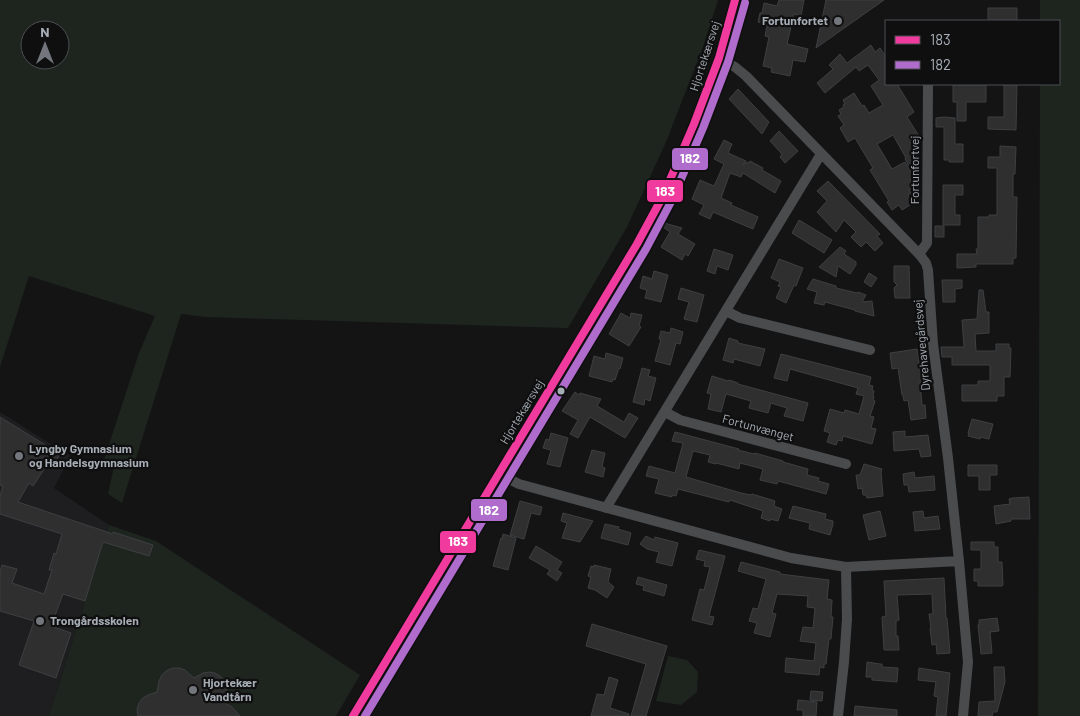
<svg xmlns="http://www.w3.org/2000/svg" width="1080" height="716" font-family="Barlow,sans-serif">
<rect width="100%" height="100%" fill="#141415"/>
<path fill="#1e1e20" d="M0 412 70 456 54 488 109 525 49 716H0Z"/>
<path fill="#1e251f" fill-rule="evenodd" d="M0 0H718L703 47 666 142 627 227 568 328 206 317 181 314 122 503 108 494 114 467 103 463 139 353 155 316 29 276 0 367ZM30 30H60V60H30Z
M1040 0H1080V716H1038L1040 84H1059V21H1040Z
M109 525 156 541 360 675 336 716H49Z
M668 656 687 660 698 672 697 692 681 705 656 701Z"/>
<path fill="#2f2f30" stroke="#3d3f41" d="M779 0H804L801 16 794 14 787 44 808 49 805 62 793 60 790 76 771 72 772 68 763 66 769 37 765 36 767 26 766 25V24L758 22 760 13H762L764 3 777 6Z
M826 0H884L816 48Z
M988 8H1017V21H988Z
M871 45 875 52 880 48 886 57V84H897L914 112 907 117 919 136 913 140 917 146 912 149 919 160 909 166 905 159 906 158 893 135 877 144 892 169 905 162 914 177 910 180 914 187 909 190 911 193 908 195 913 203 902 210 899 205 892 210 887 202 889 201 870 170 873 168 855 138 848 142 840 128 844 125 838 116 841 114 839 110 844 107 843 105 845 104 843 100 854 93 862 106 864 105 869 113 883 105 871 86 879 80 868 65 859 71 856 67 825 93 817 83 833 69 829 65 840 54 847 63Z
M1004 84H1017L1016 130 988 129V117H1004Z
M953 85H986V102H966V121H957V102H953Z
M738 89 769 122 762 134 729 99Z
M944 117 955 118V144H963V162H949V160H944V127H936V118Z
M779 131 798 151 785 163 780 157 782 154 770 141Z
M724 140 732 144 728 153 746 161 743 165 747 162 749 163 750 161 763 168 762 170 781 181 775 193 743 173 741 177 730 173 721 198 732 203 731 205 758 217 753 229 713 212 710 219 699 214 704 205 692 199 700 180 714 186 724 164 714 159Z
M1000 146 1016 147 1015 174H1013V197H1017L1016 258H1013V264H976V267L957 268V254H977L976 249H978V217H989V215H997V168H988V157H1000Z
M828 181 880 234 877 236 883 243 875 251 866 242 861 247 851 237 856 232 844 220 836 232 817 212 827 201 817 191Z
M943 185H963V195H955V215H960V225H943Z
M799 220 832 240 824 253 792 233Z
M657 221 682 228 678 234 695 244 688 256 685 254 682 260 661 247 670 232 656 222Z
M935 226H944V237H935Z
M840 247 846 251 844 254 856 262V265L850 274 838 266 836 277 819 267Z
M714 249 733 255 728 270 717 266 715 274 707 271Z
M779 259 803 268 796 286 794 285 786 303 776 298 781 287 778 286 780 282 771 278Z
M894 266H909L910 298H895L894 288 897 285 894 282Z
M654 271 668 275 661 302 645 298 647 290 640 288 643 276 652 279Z
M869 273 877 278 871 287 864 282Z
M813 279 836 286V288L857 293 858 292 866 295 862 302 872 301 874 316 855 311V310L825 302 824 305 814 303 817 292 807 289Z
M942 280H962V288L955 289V302H943Z
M681 288 704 295 697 322 684 319 689 302 678 299Z
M979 290H983L986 312H989V333L975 334 976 351H996V344H1009V348H1011L1010 377H1004V396H997V401H962V385H978V381H990V365H952V357H942L941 347H964L962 320 977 319Z
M621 313 630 318 631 313 642 315 639 326 641 327 629 346 609 334Z
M671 328 683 332 680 344 676 343 670 365 655 361 661 339H659L661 331 670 333Z
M729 338 738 341V343L765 349 760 366 734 359 733 363 723 360Z
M917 349 922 381H920L922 405H925L926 418 911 420 908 400 904 401 903 395H902L898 368 892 369 890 353Z
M606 353 623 358 620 369 619 368 615 380 613 379 612 382 589 376 594 356 605 359Z
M781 354 871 377 869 385 873 386 872 390 874 391 873 395 874 396 873 400 875 401 870 416 874 417 871 428 876 429 872 444 843 436 842 441 838 440 836 445 827 442 830 433 824 431 830 409 844 413 845 410 859 414 864 396 856 394 858 388 790 369 787 381 774 378Z
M642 368 650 370 648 376 656 378 650 401 645 399 644 405 633 402Z
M712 376 728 381 729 380 738 383V384L808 403 803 421 784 416 787 408 771 403 768 413 749 408 751 401 726 394 721 412 708 409 711 394 707 393Z
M575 392 579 395 580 393 601 399 597 406 624 422 629 413 638 418 625 438 590 417 578 438 570 434 578 420 562 411Z
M0 417 60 454 53 466 48 463 33 486 29 483 18 502 113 534V532L153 545 149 556 103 542 85 601 63 594 51 626 71 633 56 678 19 665 34 621 0 611V572L2 565 17 569 12 583 44 594 52 570H49L54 553 56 554 62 534 0 514V496L3 486 0 485Z
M972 419 993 424 989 439 980 437V439L968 436 969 433H968Z
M905 431V437L928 435 931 456 921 457 919 449 894 451 893 432Z
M675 432 739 449 738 450 754 454 755 453 783 461V462L808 469 807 475 819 478 818 481 829 484 826 494 778 481 777 484 760 480 763 469 740 463 739 469 716 463V464L708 462 710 455 693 451 686 477 741 493 751 495 752 494 775 501 774 506 782 509 778 521 770 519V521L761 518 763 511 730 500 729 502 721 500 678 489 676 496 672 495V497L655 493 659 479 646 476 649 466 675 473 683 443 672 441Z
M551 433 568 438 560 467 547 464 551 450 543 448 546 439 549 440Z
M592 450 605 453 602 467 605 468 603 477 585 472Z
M864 464 882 469 881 472 883 496 867 498 866 495H863L862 488 858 489 856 475H860Z
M968 465H997V475H990V490H979V476H968Z
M914 472 915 478 934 476 935 490 909 492 908 485H904L903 474Z
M1029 497 1030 519H1011V521L996 524 994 506 1010 504 1009 499 1013 498Z
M520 501 542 507 540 515 531 513 524 539 510 535Z
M793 506 826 514 825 519 833 521V524L830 535 809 529 810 523 789 518Z
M880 511 886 536 869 540 863 515Z
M923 511 924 518 938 516 940 529 915 531 913 512Z
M563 513 593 521 580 542 562 538 567 523 561 521Z
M605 524 619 527 618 529 631 533 628 545 601 538Z
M503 534 516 538 508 570 493 566 501 538 502 539Z
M646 536 654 540 655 537 678 543 672 566 656 562 659 552 647 549 640 544Z
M971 542H994V547H998V562H1002L1003 585 1002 586H978V581H974V569H981V550H971Z
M536 546 562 562 557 570 562 573 557 581 547 574 550 570 529 558Z
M699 550 725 556 709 616 714 617 712 625 692 620 700 589 704 590 710 567 704 566 705 561 696 559Z
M741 562 780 572V574L829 580 827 599 832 600 831 617H833L831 639H829L826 664H824V668L820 667 819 675 785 672 786 658 814 661 816 643 800 641 803 627 813 628 815 608 807 607 808 596 777 594 772 613 776 614 770 637 754 633 757 623 749 621 753 608 758 609 766 579 738 571Z
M594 565 611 569 608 582 614 587 607 598 595 590 588 588 591 577 588 576 591 566 594 567Z
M638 577 667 585 664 596 643 590 644 586 636 584Z
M944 578 946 618H947L950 653 937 654 936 644 932 645 930 628H931L929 614H933L932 594 897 595 899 620 896 621V636H898L899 650H884L882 617 886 616 884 581Z
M997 618 999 631 990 632 992 653 981 654 978 625H979V620Z
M592 624 667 646 646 716H631L646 664 586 646Z
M867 662 880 664H882V667L898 668 897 682 872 680V677H866Z
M994 667H1004L1005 682 997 712H993L992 716H978L979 702 995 701Z
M173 668H179L185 670 194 678 203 673 209 672 215 673 220 676 224 680 227 686V693L223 702 232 707 240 716H138L137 709 139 703 143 698 148 695 157 692 159 681 162 675 166 671Z
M919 668 950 673 946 716H936L938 697 934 696 936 682 918 680Z
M609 677 618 680 610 708 629 714V716H591L597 694 604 695Z
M811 691 823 692 822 701 810 700Z
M798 700 817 702 816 716H803V710H797Z
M855 706 897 710V716H854Z"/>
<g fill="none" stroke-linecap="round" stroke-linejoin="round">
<path stroke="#494b4d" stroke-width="10" d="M719 58 735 67 746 76 919 254 926 263 928 270 933 344 948 458 959 561 968 662 963 716
M919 254 927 243 928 84
M726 311 740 318 870 350
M665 412 680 420 846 464
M499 474 519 484 791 558 846 567 959 561
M606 508 821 154
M353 716 637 244 663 196 694 124 719 58 735 0
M838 716 844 662 847 619 846 567"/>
<g stroke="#0f0f10" stroke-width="11">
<path id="bus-1" d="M353 716 637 244 663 196 694 124 719 58 735 0"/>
</g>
<g stroke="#0f0f10" stroke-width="11">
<path id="bus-2" d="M365 716 646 249 672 200 703 128 728 62 745 3"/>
</g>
<use href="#bus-1" stroke="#f13a9d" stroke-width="8"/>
<use href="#bus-2" stroke="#b06ccc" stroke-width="8"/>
</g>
<g fill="#73777d" stroke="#0f0f10" stroke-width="2">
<circle cx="838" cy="21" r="5"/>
<circle cx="19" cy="456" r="5"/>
<circle cx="40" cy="621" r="5"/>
<circle cx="193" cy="690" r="5"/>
</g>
<circle fill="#a6adb5" stroke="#0f0f10" stroke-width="2" cx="561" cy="391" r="4.5"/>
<g text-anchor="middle" stroke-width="4.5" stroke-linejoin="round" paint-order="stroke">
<g font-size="12" font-weight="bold" fill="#a6adb5" stroke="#0f0f10" text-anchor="start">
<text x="828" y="25" text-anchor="end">Fortunfortet</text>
<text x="29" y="453">Lyngby Gymnasium<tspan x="29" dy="14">og Handelsgymnasium</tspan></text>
<text x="50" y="625">Trongårdsskolen</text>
<text x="203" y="687">Hjortekær<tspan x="203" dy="14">Vandtårn</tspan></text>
</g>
<g font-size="12" fill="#a6adb5" stroke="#0f0f10">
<text transform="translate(705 56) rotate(-72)" y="4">Hjortekærsvej</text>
<text transform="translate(915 170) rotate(-90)" y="4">Fortunfortvej</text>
<text transform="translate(922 345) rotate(-95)" y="4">Dyrehavegårdsvej</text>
<text transform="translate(522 412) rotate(-59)" y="4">Hjortekærsvej</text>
<text transform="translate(758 428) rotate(15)" y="4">Fortunvænget</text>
</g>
</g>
<g stroke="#0f0f10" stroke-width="2">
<rect x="671" y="147" width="38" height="24" rx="5" fill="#b06ccc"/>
<rect x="646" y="179" width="38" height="24" rx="5" fill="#f13a9d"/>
<rect x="470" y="498" width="38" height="24" rx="5" fill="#b06ccc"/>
<rect x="439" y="530" width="38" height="24" rx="5" fill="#f13a9d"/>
</g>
<g font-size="14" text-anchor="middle" font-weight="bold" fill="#fff">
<text x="690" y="163">182</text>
<text x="665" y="196">183</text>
<text x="489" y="515">182</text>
<text x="458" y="546">183</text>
</g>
<rect x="885" y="20" width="175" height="65" fill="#0f0f10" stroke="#4b4e52"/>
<rect x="895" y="36" width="25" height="8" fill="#f13a9d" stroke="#4b4e52"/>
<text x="930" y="45" font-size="15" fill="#a6adb5">183</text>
<rect x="895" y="61" width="25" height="8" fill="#b06ccc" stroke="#4b4e52"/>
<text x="930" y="70" font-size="15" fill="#a6adb5">182</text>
<g transform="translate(45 45)"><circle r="24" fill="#0f0f10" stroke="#4b4e52"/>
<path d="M0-4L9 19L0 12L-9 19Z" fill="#73777d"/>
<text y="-8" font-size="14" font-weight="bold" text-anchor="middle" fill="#a6adb5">N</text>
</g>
</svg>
